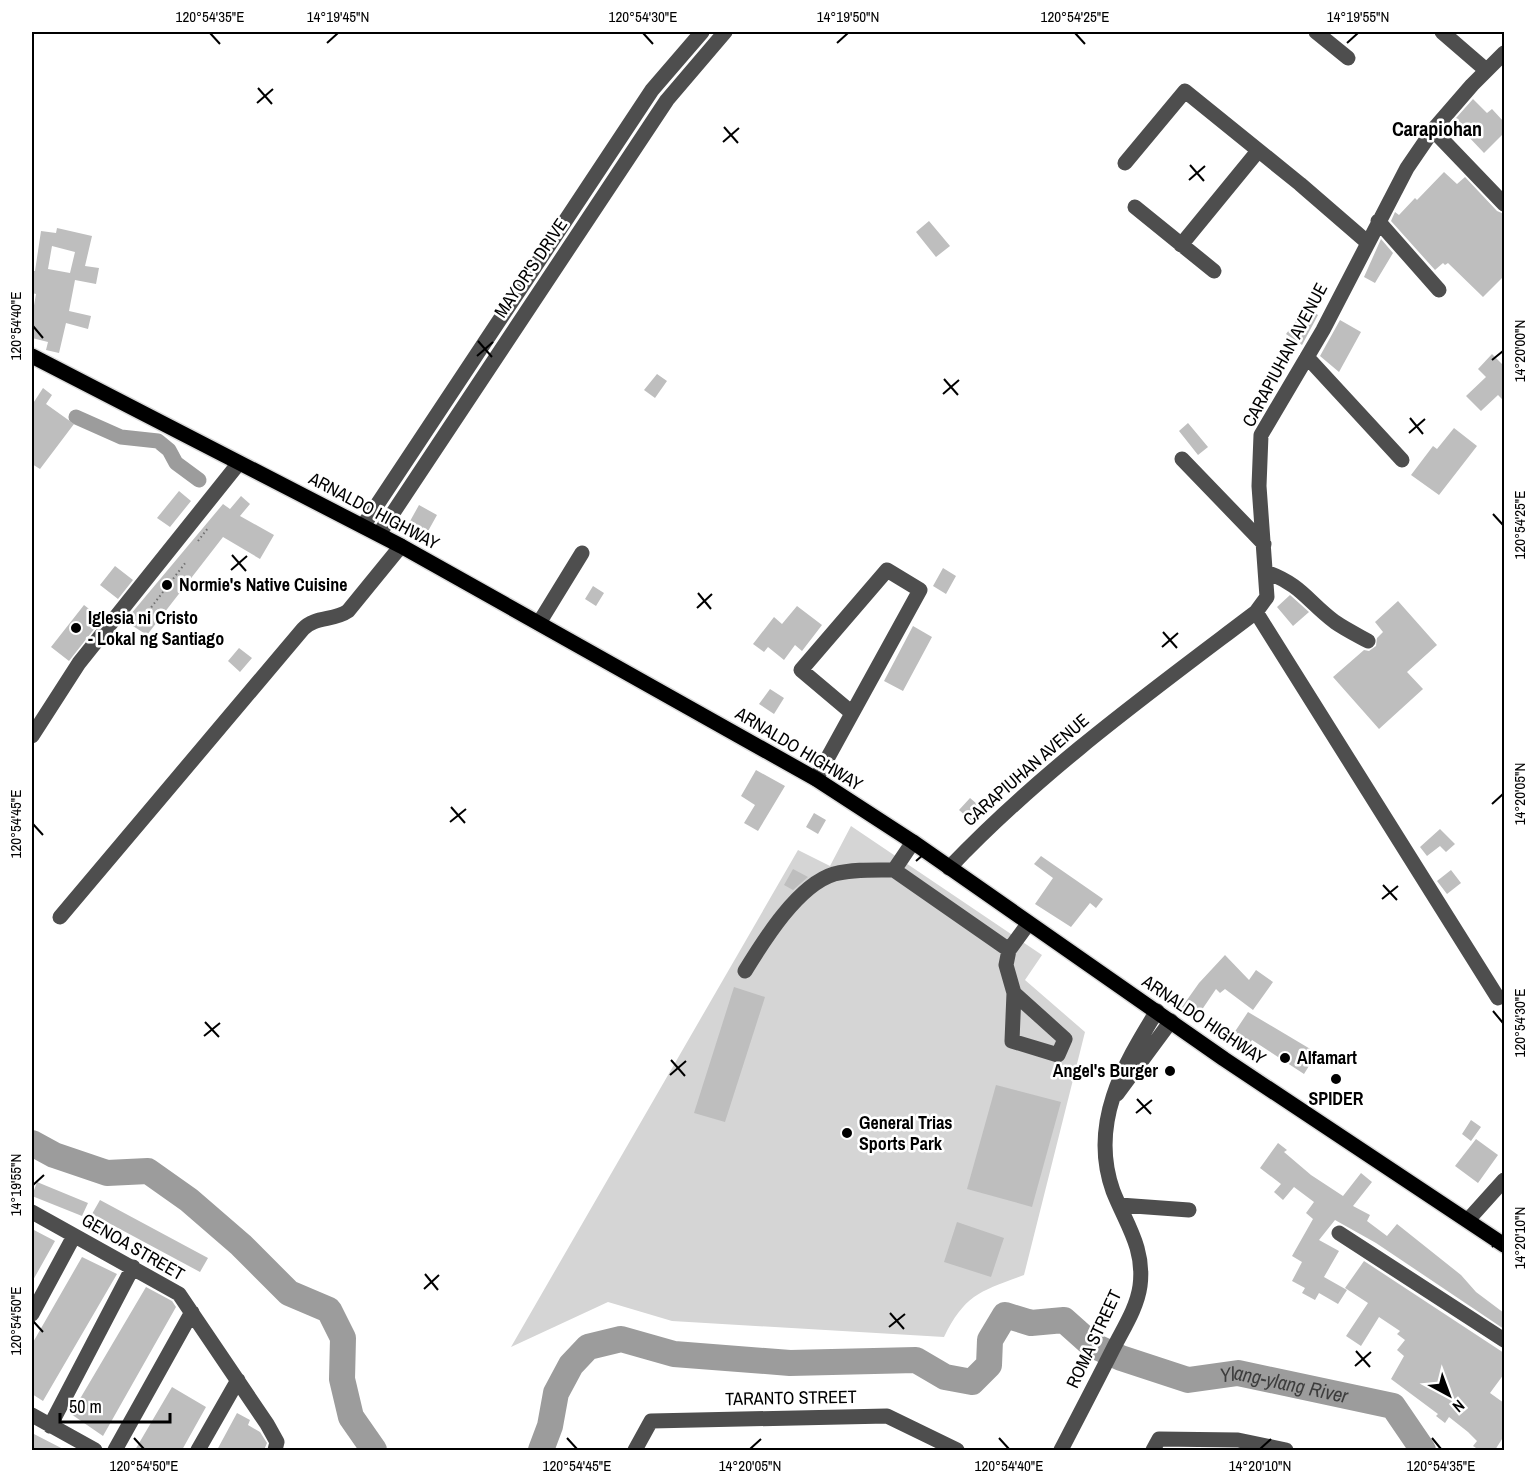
<svg xmlns="http://www.w3.org/2000/svg" width="1536" height="1482" font-family="'Archivo Narrow',sans-serif">
<rect width="100%" height="100%" fill="#fff"/>
<path fill="#d5d5d5" d="M851 826 1042 955 1025 980 1085 1032 1024 1275C981 1291 965 1294 944 1337L672 1321 608 1302 511 1347 798 850 830 866Z"/>
<g fill="none" stroke-linecap="round" stroke-linejoin="round">
<path stroke="#9c9c9c" stroke-width="15" d="M76 417 121 437 158 441 169 450 176 463 199 480"/>
<g stroke="#9c9c9c" stroke-width="26">
<path d="M32 1143 54 1155 107 1173 148 1171 189 1200 241 1245 289 1293 329 1310 343 1338 342 1379 351 1417 374 1450"/>
<path id="s1" d="M541 1450 550 1426 556 1393 571 1365 588 1347 621 1339 674 1354 790 1363 916 1360 945 1377 972 1382 989 1365 990 1340 1005 1315 1031 1323 1064 1320 1092 1345 1121 1358 1188 1380 1238 1373 1393 1406 1423 1450"/>
</g>
</g>
<path fill="#bebebe" fill-rule="evenodd" d="M1473 99 1487 113 1492 109 1504 122V133L1484 153 1466 134 1469 131 1456 118Z
M1444 172 1457 184 1465 177 1497 211 1504 214V276L1483 297 1448 263 1445 265 1443 263 1435 270 1391 221 1395 212 1399 215 1415 198 1417 200Z
M929 221 950 246 936 257 916 232Z
M57 228 92 236 85 266 99 268 96 284 75 280 69 311 91 316 88 329 66 323 59 353 46 350 48 342 32 338V317L36 294 32 293V271H35L41 231 56 233ZM52 246 75 252 70 273 48 269Z
M1381 239 1393 253 1375 283 1364 277Z
M1306 308 1318 315 1302 345 1286 334Z
M1340 320 1361 332 1339 372 1320 356Z
M1492 354 1504 366V401L1498 395 1481 411 1466 396 1486 377 1478 369Z
M657 374 667 381 655 398 644 390Z
M43 388 52 395 46 404 74 424 40 469 32 464V405Z
M1188 423 1208 447 1198 455 1179 431Z
M1454 428 1477 446 1439 495 1411 475 1433 446 1437 449Z
M179 491 191 501 170 527 157 518Z
M241 496 250 504 240 516 274 535 260 559 223 537 147 635 125 621 223 504 230 509Z
M419 505 437 515 427 533 409 523Z
M115 566 133 580 118 599 100 585Z
M943 568 956 576 946 594 933 586Z
M593 586 604 593 596 606 585 599Z
M1290 595 1309 612 1293 626 1277 607Z
M1398 601 1437 645 1407 672 1423 689 1379 729 1333 677 1364 650 1369 651 1376 646 1377 638 1383 632 1375 622Z
M84 605 102 619 69 661 51 647Z
M797 606 822 625 802 651 795 645 784 660 768 647 764 652 753 644 774 617 782 624Z
M913 626 932 637 903 691 884 681Z
M239 648 252 658 240 672 228 661Z
M770 689 784 698 774 714 759 704Z
M756 770 785 786 758 831 744 823 755 805 741 796Z
M970 798 984 810 974 823 959 810Z
M814 813 826 820 818 834 806 827Z
M1440 829 1455 844 1446 852 1440 846 1427 856 1420 847Z
M1041 856 1103 899 1096 908 1090 903 1071 927 1035 904 1053 878 1034 864Z
M793 869 808 877 793 890 784 885Z
M1451 870 1461 883 1447 894 1437 881Z
M1225 955 1249 980 1256 970 1273 982 1253 1010 1225 989 1220 993 1216 989 1197 1017 1182 1007 1199 983Z
M734 987 765 997 725 1122 694 1113Z
M1248 1012 1317 1053 1304 1074 1252 1040 1246 1049 1230 1039Z
M996 1085 1061 1102 1032 1207 967 1189Z
M1471 1120 1481 1127 1471 1141 1462 1134Z
M1476 1139 1498 1155 1478 1183 1455 1166Z
M1278 1143 1287 1150 1284 1152 1311 1175 1343 1196 1361 1173 1372 1182 1353 1206 1370 1215 1367 1221 1387 1236 1397 1224 1461 1275 1476 1292 1504 1313V1329L1376 1243 1335 1220 1319 1240 1339 1251 1324 1277 1347 1290 1338 1304 1319 1293 1315 1300 1302 1293 1305 1288 1292 1281 1302 1262 1292 1256 1313 1219 1306 1213 1314 1202 1294 1187 1283 1200 1274 1192 1281 1184 1260 1168Z
M37 1182 88 1203 82 1216 32 1196Z
M100 1200 208 1258 200 1272 92 1214Z
M957 1222 1004 1238 991 1277 944 1262Z
M32 1229 55 1241 32 1282Z
M82 1257 117 1274 43 1401 32 1394V1344Z
M1364 1261 1504 1353V1374L1490 1393 1504 1403V1436L1495 1450H1479L1473 1446 1477 1441 1468 1432 1449 1417 1445 1423 1436 1416 1438 1414 1391 1379 1404 1356 1397 1350 1405 1340 1397 1334 1400 1331 1379 1317 1361 1346 1346 1336 1368 1303 1345 1288Z
M146 1287 172 1301 176 1307 103 1436 71 1414Z
M172 1387 206 1407 182 1450H135Z
M237 1413 250 1420 248 1425 260 1432 267 1443 264 1450H217Z
M32 1433 65 1450H32Z"/>
<g fill="none" stroke-linecap="round" stroke-linejoin="round">
<g stroke="#dbdbdb" stroke-width="18">
<path id="major" d="M32 356 401 546 816 779 913 842 1224 1059 1504 1245"/>
</g>
<path stroke="#707070" stroke-width="2" stroke-dasharray="1.5 3" stroke-linecap="butt" d="M198 541 208 528
M143 618 186 562"/>
<path stroke="#4e4e4e" stroke-width="15" d="M1316 32 1348 58
M1442 32 1486 70
M1433 130 1504 204
M1125 163 1185 91 1300 184 1367 242
M1135 207 1214 271
M1378 221 1439 290
M1181 245 1258 151
M1307 357 1402 460
M1182 459 1264 544
M363 526 652 90 702 32
M379 534 667 100 725 32
M1266 572C1302 585 1307 601 1335 622 1345 629 1357 635 1368 641
M1256 612 1498 998
M539 623 582 553
M32 736 79 663 239 463
M816 779 920 590 887 570 801 670 852 713
M913 842 894 870 1009 950
M949 868C1041 771 1149 693 1256 612L1267 597 1259 486 1261 435 1323 330 1407 168 1433 130 1472 85 1504 53
M60 917 303 629C315 616 334 621 348 611L401 546
M745 971C764 940 798 885 834 874 853 869 875 870 894 870
M1014 993 1065 1039 1058 1055 1012 1041 1014 993 1006 965 1009 950 1028 924
M1117 1094 1171 1021
M1120 1205 1189 1210
M32 1212 179 1294 267 1424 277 1442 275 1450
M1468 1220 1504 1180
M1339 1233 1504 1340
M32 1314 74 1236
M32 1415 95 1450
M50 1426 133 1267
M115 1450 192 1312
M198 1450 238 1380
M635 1450 651 1421 887 1416 957 1450
M1061 1450C1078 1417 1096 1383 1113 1349 1123 1329 1137 1308 1140 1286 1145 1248 1126 1224 1113 1191 1089 1124 1123 1066 1157 1011
M1153 1450 1159 1439 1238 1440 1286 1450"/>
<use href="#major" stroke="#000" stroke-width="15"/>
</g>
<path fill="none" stroke="#000" stroke-width="2" d="M210 33 220 44M643 33 653 44M1075 33 1085 44M327 43 338 33M837 43 848 33M1347 43 1358 33M258 88 272 104M257 103 273 89M724 127 738 143M723 142 739 128M1190 165 1204 181M1189 180 1205 166M33 326 43 338M478 341 492 357M477 356 493 342M1492 360 1503 351M944 379 958 395M943 394 959 380M1410 418 1423 434M1409 433 1425 419M1493 514 1503 525M232 555 246 571M231 570 247 556M698 593 711 609M697 608 712 594M1163 632 1177 648M1162 647 1178 633M1492 804 1503 794M451 807 465 823M450 822 466 809M33 824 43 835M917 846 931 862M916 861 932 847M1383 885 1397 900M1382 899 1398 886M1493 1011 1503 1023M205 1022 219 1037M204 1036 220 1023M671 1060 685 1076M670 1075 686 1061M1137 1099 1151 1114M1136 1113 1152 1100M33 1185 44 1175M1492 1247 1503 1238M425 1274 438 1290M424 1289 439 1275M890 1313 904 1329M33 1321 43 1332M889 1327 905 1314M1356 1351 1370 1367M1355 1366 1371 1352M134 1438 144 1449M567 1438 577 1449M999 1438 1009 1449M1432 1438 1441 1449M750 1449 761 1439M1260 1449 1271 1439"/>
<g fill="#000" stroke="#fff" stroke-width="2">
<circle cx="167" cy="585" r="6"/>
<circle cx="76" cy="628" r="6"/>
<circle cx="1285" cy="1058" r="6"/>
<circle cx="1170" cy="1071" r="6"/>
<circle cx="1336" cy="1079" r="6"/>
<circle cx="847" cy="1133" r="6"/>
</g>
<g text-anchor="middle" stroke-width="5" stroke-linejoin="round" paint-order="stroke">
<g font-size="18" fill="#000" stroke="#fff">
<text transform="translate(531 268) rotate(-56)" y="6">MAYOR'S DRIVE</text>
<text transform="translate(1285 355) rotate(-62)" y="6">CARAPIUHAN AVENUE</text>
<text transform="translate(374 511) rotate(28)" y="6">ARNALDO HIGHWAY</text>
<text transform="translate(799 749) rotate(31)" y="6">ARNALDO HIGHWAY</text>
<text transform="translate(1026 770) rotate(-41)" y="6">CARAPIUHAN AVENUE</text>
<text transform="translate(1204 1020) rotate(34)" y="6">ARNALDO HIGHWAY</text>
<text transform="translate(133 1247) rotate(30)" y="6">GENOA STREET</text>
<text transform="translate(1094 1339) rotate(-65)" y="6">ROMA STREET</text>
<text transform="translate(791 1398) rotate(-1)" y="6">TARANTO STREET</text>
</g>
<g font-size="18" font-weight="bold" fill="#000" stroke="#fff" text-anchor="start">
<text x="179" y="591">Normie's Native Cuisine</text>
<text x="88" y="624">Iglesia ni Cristo<tspan x="88" dy="21">- Lokal ng Santiago</tspan></text>
<text x="1297" y="1064">Alfamart</text>
<text x="1158" y="1077" text-anchor="end">Angel's Burger</text>
<text x="1336" y="1105" text-anchor="middle">SPIDER</text>
<text x="859" y="1129">General Trias<tspan x="859" dy="21">Sports Park</tspan></text>
</g>
<g font-size="20" font-weight="bold" fill="#000" stroke="#fff">
<text x="1437" y="136">Carapiohan</text>
</g>
<g font-size="20" font-style="italic" fill="#3d3d3d" stroke="#fff">
<text dy="7" stroke="none"><textPath href="#s1" startOffset="884">Ylang-ylang River</textPath></text>
</g>
</g>
<rect width="1536" height="1482" fill="none" stroke="#ffffff" stroke-width="66"/>
<g transform="translate(1449 1395) rotate(139)" stroke="#ffffff" stroke-width="4.5" paint-order="stroke">
<path d="M0-4.5L10 22L0 15L-10 22Z" fill="#000000"/>
<text y="-9" font-size="16" font-weight="bold" text-anchor="middle" fill="#000000">N</text>
</g>
<path d="M60 1413v9h110v-9" fill="none" stroke="#000000" stroke-width="3"/>
<text x="69" y="1413" font-size="18" fill="#000000" stroke="#ffffff" stroke-width="4.5" paint-order="stroke">50 m</text>
<rect x="33" y="33" width="1470" height="1416" fill="none" stroke="#000" stroke-width="2"/>
<g font-size="15" text-anchor="middle" fill="#000">
<text x="210" y="22">120°54'35"E</text>
<text x="338" y="22">14°19'45"N</text>
<text x="643" y="22">120°54'30"E</text>
<text x="848" y="22">14°19'50"N</text>
<text x="1075" y="22">120°54'25"E</text>
<text x="1358" y="22">14°19'55"N</text>
<text transform="translate(16 326) rotate(-90)" y="5">120°54'40"E</text>
<text transform="translate(1520 351) rotate(-90)" y="5">14°20'00"N</text>
<text transform="translate(1520 525) rotate(-90)" y="5">120°54'25"E</text>
<text transform="translate(1520 794) rotate(-90)" y="5">14°20'05"N</text>
<text transform="translate(16 824) rotate(-90)" y="5">120°54'45"E</text>
<text transform="translate(1520 1023) rotate(-90)" y="5">120°54'30"E</text>
<text transform="translate(16 1185) rotate(-90)" y="5">14°19'55"N</text>
<text transform="translate(1520 1238) rotate(-90)" y="5">14°20'10"N</text>
<text transform="translate(16 1321) rotate(-90)" y="5">120°54'50"E</text>
<text x="144" y="1471">120°54'50"E</text>
<text x="577" y="1471">120°54'45"E</text>
<text x="750" y="1471">14°20'05"N</text>
<text x="1009" y="1471">120°54'40"E</text>
<text x="1260" y="1471">14°20'10"N</text>
<text x="1441" y="1471">120°54'35"E</text>
</g>
</svg>
